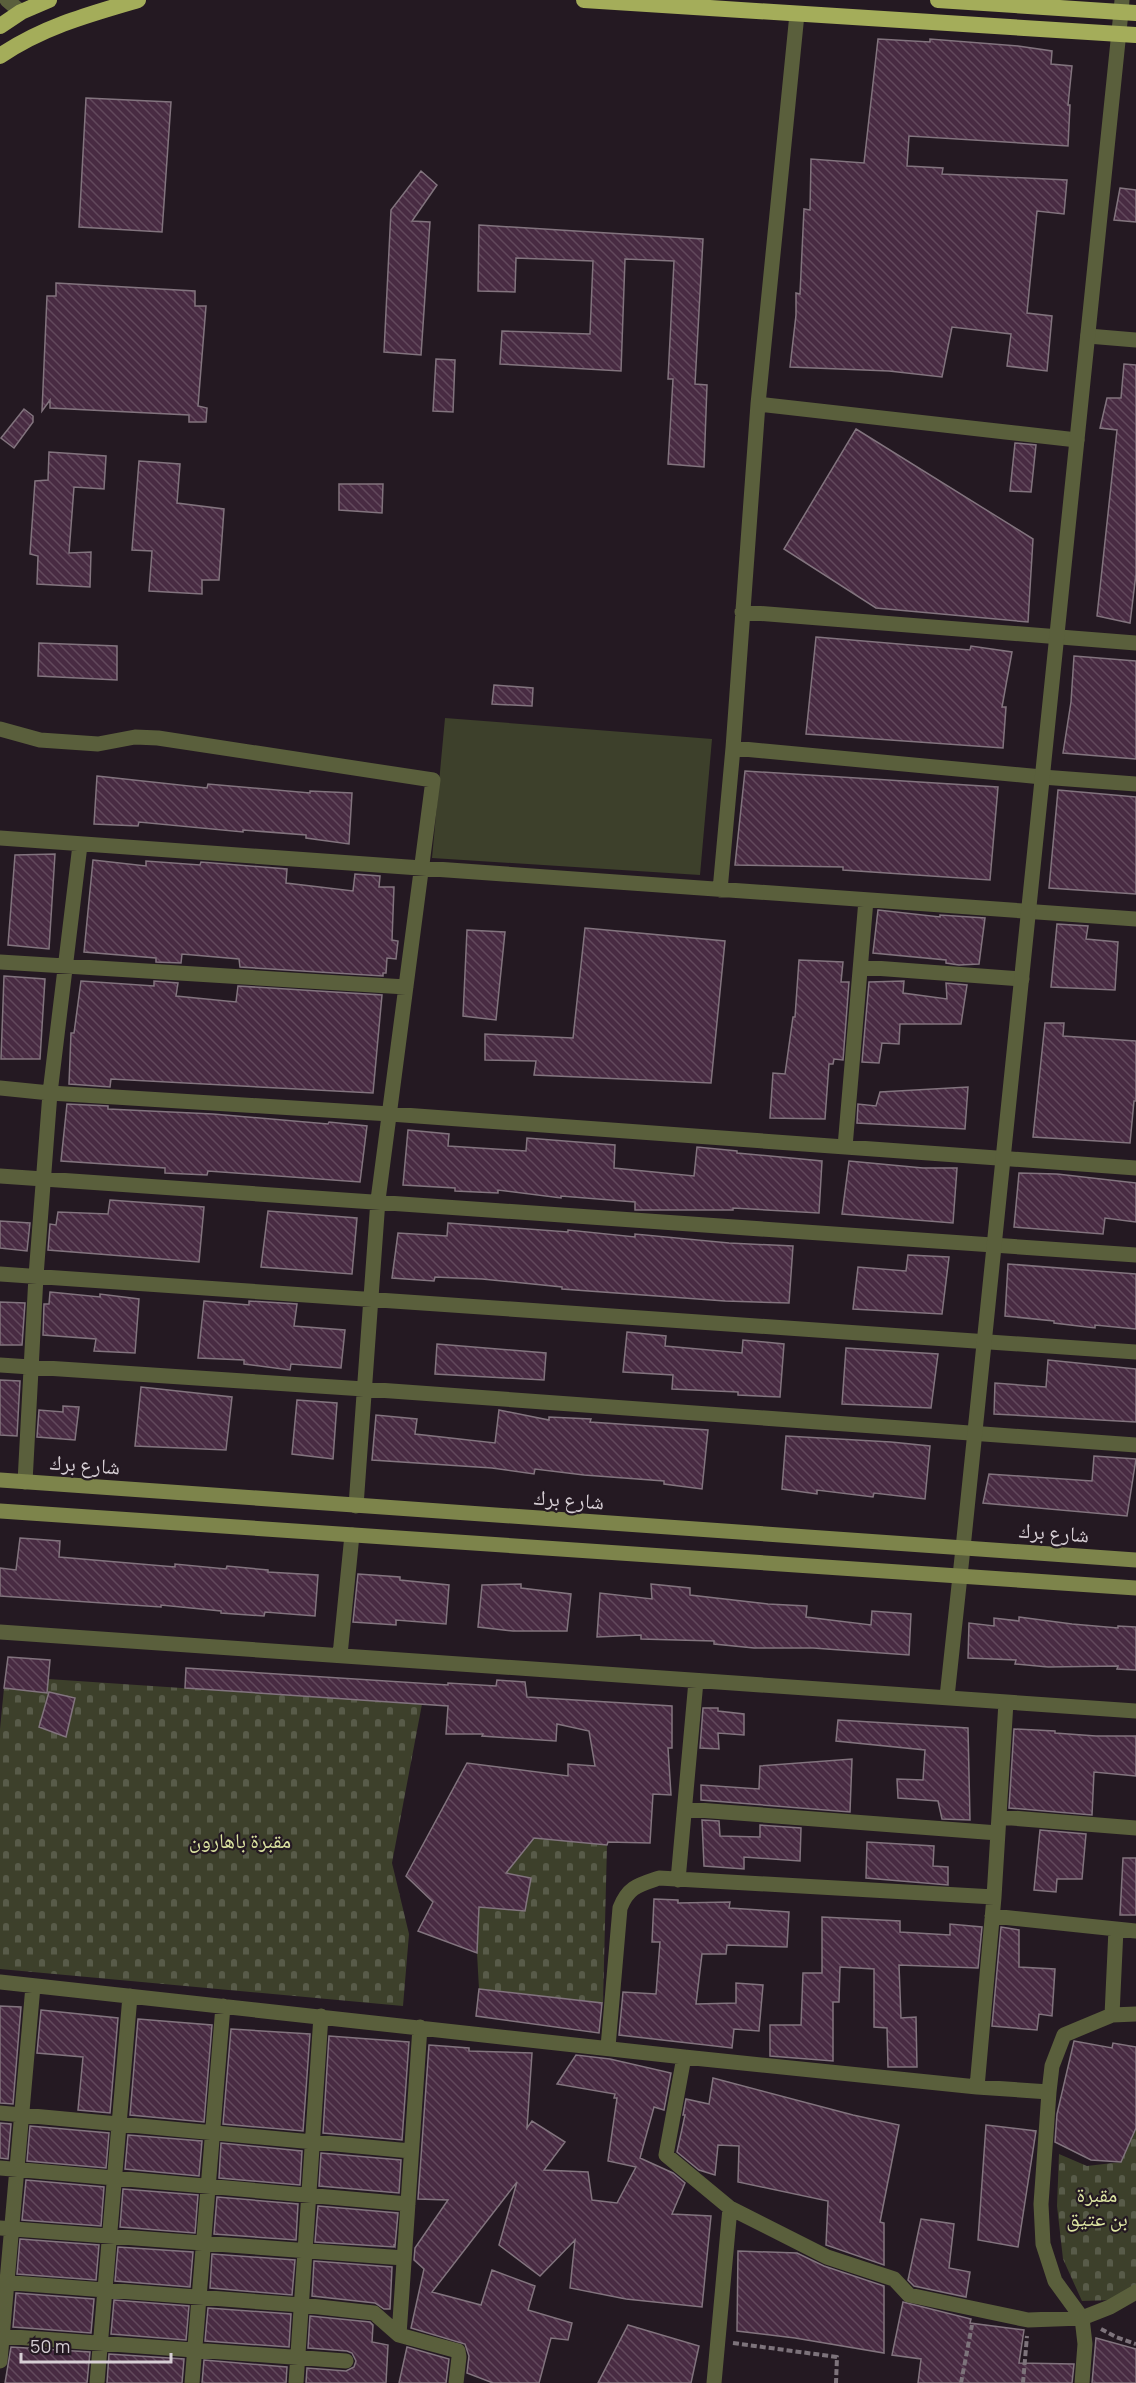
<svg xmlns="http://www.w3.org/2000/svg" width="1136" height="2383" font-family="Manrope,'Noto Naskh Arabic',sans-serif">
<defs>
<pattern id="cemetery-stones" width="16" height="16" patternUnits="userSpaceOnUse" patternTransform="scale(1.5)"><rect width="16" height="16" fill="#3d402b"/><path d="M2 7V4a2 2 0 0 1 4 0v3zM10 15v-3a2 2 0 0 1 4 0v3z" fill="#585b49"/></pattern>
<pattern id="building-back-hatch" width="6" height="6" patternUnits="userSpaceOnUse" patternTransform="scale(1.5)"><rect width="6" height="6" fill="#482b42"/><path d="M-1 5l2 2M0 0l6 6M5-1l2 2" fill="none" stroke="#62495c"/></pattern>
</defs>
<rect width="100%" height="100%" fill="#241922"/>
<path fill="#3d402b" d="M445 718 712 739 700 875 432 858Z"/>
<path fill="url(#cemetery-stones)" d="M48 1679 422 1704 392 1863 409 1934 403 2006 0 1969V1729L4 1688Z
M534 1838 607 1845 603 2003 479 1989 477 1953 479 1907 525 1911 531 1878 506 1873Z
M1136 2128V2288L1114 2300 1082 2301 1063 2259 1057 2206 1059 2154 1087 2166 1121 2162Z"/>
<path fill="url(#building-back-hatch)" stroke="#82747e" stroke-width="1.5" d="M878 39 930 42V39L1018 46 1052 51 1051 64 1072 66 1068 105H1070L1068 146 909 136 907 166 943 168 942 174 1067 180 1064 214 1037 211 1027 313 1052 316 1047 371 1007 366 1011 334 952 327 942 377 889 371 790 367 796 315V293L800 294 804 209 810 210 811 159 864 163Z
M86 98 171 102 162 232 79 227Z
M421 171 437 185 412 221 430 222 421 355 384 352 391 210Z
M1120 188 1136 190V222L1114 220Z
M479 225 703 239 695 384 707 385 704 467 668 464 673 379H668L674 261 625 259 621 371 500 364 502 331 590 334 593 261 516 258 515 292 478 291Z
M56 283 195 291V306H206L198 406 207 408 206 422H189V415L50 408V400L42 411 47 296H56Z
M436 359 455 360 453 412 433 411Z
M1124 364 1136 365V574L1130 623 1097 616 1117 430 1100 428 1107 398H1121Z
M24 409 33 416V422L14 448 1 438Z
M856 429 1033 539 1028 622 876 608 784 549Z
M1015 443 1036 445 1031 492 1010 491Z
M49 452 106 456 104 489 74 487 69 553 91 552 90 587 37 584 38 556 30 554 35 481 48 480Z
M139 461 180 464 177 503 224 509 219 580H202V594L149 591 152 551 132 550Z
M339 484H383L382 513 339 510Z
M816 637 970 650 971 646 1012 652 1002 707H1006L1003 748 806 734Z
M39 643 117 646V680L38 676Z
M1074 656 1136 661V759L1063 753 1071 702Z
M494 685 533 688 532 706 492 704Z
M745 771 998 787 990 880 843 870V867L735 865Z
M97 776 207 788 208 784 310 793V791L352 793 349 844 306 838V835L243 830V832L139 822 138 826 94 824Z
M1058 790 1136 797V894L1049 888Z
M55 854 49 949 8 945 15 855Z
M93 860 146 866V861L200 865 201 862 287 869 286 883 353 891 355 874 380 876 379 887H394L392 940 398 941 396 959 387 958 386 973H383V976L240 967 239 959 182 954 181 963 156 962V958L84 952Z
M878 910 940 917V915L985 918 979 964 959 965 946 963V960L873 953Z
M1057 924 1088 926 1086 939 1118 942 1115 990 1051 987Z
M585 928 725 941 711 1083 534 1075 536 1061 485 1060V1034L573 1038Z
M467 930 505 932 496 1020 463 1016Z
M799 960 843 962 841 982H849L843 1060 834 1059 833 1064H829L825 1119 770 1118 773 1073 785 1074 793 1017H795Z
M4 976 45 979 40 1059H1Z
M81 981 154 986V981L178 983 176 996 236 1002 238 986 382 995 373 1093 111 1079 110 1087 69 1084 71 1033H74Z
M904 981 903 993 947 999 946 983 967 985 961 1024H900L899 1044 882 1043 879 1063 862 1062 869 982Z
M1045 1023H1064L1063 1036 1136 1041V1101H1134L1130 1143 1033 1137Z
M968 1087 965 1129 857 1123 858 1104 876 1106 880 1092Z
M67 1104 108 1106V1109L213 1114 328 1124 329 1122 367 1126 360 1182 208 1171 207 1175 165 1173V1168L61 1161Z
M408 1130 449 1134 448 1146 526 1151 527 1138 615 1145 614 1168 694 1176 697 1147 737 1151V1153L822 1161 819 1213 733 1208V1210H635V1202L561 1196V1198L498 1190V1193L455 1191V1188L403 1185Z
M849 1161 923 1168H957L953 1223 842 1214Z
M1019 1173 1057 1174 1136 1183V1222L1105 1218 1103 1234 1014 1227Z
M110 1200 204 1207 199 1262 48 1250 50 1224 56 1225 58 1212 108 1214Z
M268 1211 357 1218 352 1274 261 1267Z
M0 1221 30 1223 27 1251 0 1248Z
M448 1223 568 1232V1230L635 1237V1234L729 1243 793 1246 789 1303 725 1301 562 1289V1287L482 1279 435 1277 434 1281 392 1278 398 1233 447 1236Z
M908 1255 949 1257 942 1314 853 1309 858 1267 906 1271Z
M1008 1264 1136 1274V1329L1095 1325V1328L1054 1323V1321L1005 1316Z
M50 1292 100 1297V1294L139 1299 135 1353 94 1351 96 1339 43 1335 44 1304H49Z
M204 1301 249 1305V1301L297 1304 294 1326 345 1330 341 1368 291 1364 290 1370 244 1364V1360L198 1358Z
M0 1302 25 1303 22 1345H0Z
M627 1332 666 1336 665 1346 742 1353 743 1340 784 1344 780 1397 738 1395V1392L672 1389 673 1375 623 1372Z
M437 1344 546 1353 544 1380 435 1374Z
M846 1348 938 1354 931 1408 842 1404Z
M1048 1360 1136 1369V1422L994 1414 995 1383 1046 1387Z
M0 1380 20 1381 17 1436 0 1435Z
M141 1387 232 1397 226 1450 135 1446Z
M297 1400 337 1403 333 1459 292 1454Z
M63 1406 79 1407 75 1440 37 1437 39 1410 63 1412Z
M499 1410 549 1420V1417L591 1419 590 1422 708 1430 702 1489 664 1484V1481L584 1475 535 1469 534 1474 492 1468 372 1460 376 1415 417 1419 415 1434 495 1443Z
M786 1436 891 1442 930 1446 925 1499 874 1493 873 1497 817 1490V1494L782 1489Z
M1094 1456 1136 1459 1127 1516 983 1503 989 1474 1092 1481Z
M20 1538 60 1541 59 1557 175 1567V1564L226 1569 227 1566 268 1570V1572L318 1575 315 1616 265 1612 264 1616 221 1613V1611L161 1605V1607L0 1596V1568L16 1570Z
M358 1574 400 1577V1580L449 1585 446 1624 396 1620V1625L353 1622Z
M521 1584V1588L571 1594 567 1631H513L478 1627 482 1585Z
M651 1584 690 1588V1595L768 1604 807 1606 806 1617 871 1625 872 1611 911 1614 909 1655 813 1648H754L714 1644V1641L641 1639V1635L597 1637 600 1593 652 1599Z
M1019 1617 1072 1624 1118 1628V1626L1136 1627V1670L1117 1669 1118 1666 1048 1667 1015 1664 1016 1660 968 1658 969 1623 994 1626V1618L1019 1621Z
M8 1657 50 1660 47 1693 4 1688Z
M186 1668 448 1685V1683L496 1686 497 1680 525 1682 527 1697 672 1706V1748H668L671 1795 653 1794 650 1843 608 1842 607 1845 534 1838 506 1873 531 1878 525 1911 479 1907 477 1953 418 1931 433 1902 406 1876 467 1763 568 1776V1764L595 1766 589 1731 557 1724 556 1741 482 1736 483 1734H446L448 1706 185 1688Z
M49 1692 75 1698 66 1737 39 1727Z
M703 1708H718V1711L744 1714V1735L718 1733 719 1749 700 1748Z
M838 1720 968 1728 970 1820 942 1819 938 1801 898 1798 897 1779 923 1780 925 1750 836 1741Z
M1014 1729 1055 1731V1733L1096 1736H1136V1776L1094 1772 1092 1815 1009 1808Z
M852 1759 850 1812 701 1800V1785L759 1789 760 1766Z
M702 1820 719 1821 720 1836 760 1837V1825L801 1828 800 1861 744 1857V1869L704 1866Z
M1040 1830 1086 1834 1082 1879H1057L1056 1892 1034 1890Z
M867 1842 934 1846 933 1866 948 1867V1885L866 1878Z
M1123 1858H1136V1915H1120Z
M654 1899 678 1900V1903L730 1902 729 1908 789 1912 787 1947 727 1945 726 1954H702L696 2004 736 2003V1983L763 1985 759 2031 734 2029 732 2048 619 2035 623 1992 656 1994 660 1942H652Z
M822 1917 900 1921V1932L950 1935V1924L982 1927 978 1968 899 1965 901 2018 916 2017 917 2067H888L887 2028 874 2027V1969L840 1967 839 2002H833V2061L770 2056V2025H801L803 1973H822Z
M1001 1927 1019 1930V1967L1055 1969 1052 2016 1039 2014 1037 2030 992 2026Z
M479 1989 602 2003 599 2033 476 2016Z
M0 2006 21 2007 13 2104 0 2103Z
M41 2010 118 2018 110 2113 78 2110 83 2057 37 2053Z
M138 2019 212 2025 204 2122 130 2115Z
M231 2029 310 2034 303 2131 223 2124Z
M329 2036 409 2042 402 2140 323 2133Z
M1074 2041 1112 2048 1113 2043 1136 2047V2128L1121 2162 1091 2160 1055 2142 1057 2114Z
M429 2045 469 2048V2051L532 2053 527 2128 532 2121 565 2142 544 2170 588 2172 592 2200 617 2203 636 2167 608 2161 617 2098H614L615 2094 557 2084 576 2055 610 2059 671 2073 664 2110 654 2107 640 2158 673 2173 685 2183 672 2214 711 2216 702 2307 626 2299 570 2288 575 2240 540 2276 499 2245 517 2182 432 2292 481 2305 492 2270 535 2286 528 2310 572 2323 568 2340 551 2338 539 2383H493L467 2373 469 2356 465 2344 411 2328 424 2269 414 2260 415 2248 448 2200 418 2199Z
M713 2078 853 2115 899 2125 880 2222 884 2223V2265L826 2245 828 2201 738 2182 739 2146 718 2145 715 2175 699 2170 677 2152 685 2115H683L686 2099 709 2104Z
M0 2123 11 2124 8 2159 0 2158Z
M986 2125 1036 2131 1018 2247 978 2240Z
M30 2126 109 2133 106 2168 27 2161Z
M128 2135 202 2141 199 2176 125 2169Z
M221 2143 302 2151 300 2185 219 2178Z
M321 2153 401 2160 399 2193 319 2186Z
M26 2180 104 2187 101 2226 22 2220Z
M123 2189 198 2195 195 2233 120 2227Z
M217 2197 298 2204 296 2240 214 2234Z
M318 2206 398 2213 395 2246 394 2244V2247L315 2242Z
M921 2219 954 2224 949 2268 970 2272 966 2297 914 2286 908 2280Z
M20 2239 99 2245 96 2280 17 2274Z
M118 2247 193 2252 190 2287 115 2281Z
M738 2251 797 2253 824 2266 884 2286V2353L795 2338 737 2331Z
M212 2254 295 2260 292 2295 210 2288Z
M314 2261 392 2267 390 2309H384L375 2303 312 2296Z
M16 2293 94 2299 91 2333 13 2327Z
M114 2300 189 2306 186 2340 111 2334Z
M903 2302 971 2319 970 2323 1024 2330 1019 2363 1074 2364 1072 2383H918L921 2359 892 2355Z
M208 2308 291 2314 289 2347 205 2341Z
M310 2316 370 2322 373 2325 372 2342 388 2345 386 2383H306L307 2368 346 2371 354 2367 356 2361 352 2353 347 2351 308 2348Z
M628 2325 699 2346 691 2383H598Z
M1096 2338 1136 2349V2383H1092Z
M11 2347 90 2352 87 2383H5Z
M407 2347 449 2359 446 2383H399Z
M109 2354 184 2359 182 2383H107Z
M204 2360 287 2367 286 2383H202Z"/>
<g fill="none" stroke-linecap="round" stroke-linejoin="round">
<path stroke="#7d737b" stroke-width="4" stroke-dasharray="6 3" stroke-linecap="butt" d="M1101 2329 1116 2337 1136 2344
M733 2343 837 2357 836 2383
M961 2383 972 2325
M1023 2383 1027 2336"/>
<path stroke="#5a5f3c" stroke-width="15" d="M7 0 21 12
M1121 12 1122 0
M1088 336 1136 340
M758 404 1077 440
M742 612 1136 643
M0 729 40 740 98 744 135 737 158 738 433 780 378 1200 356 1506
M733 748 758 404 797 14
M0 838 1136 919
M720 890 733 748 1042 777 1136 784
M0 962 406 987
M861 967 1022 979
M0 1088 50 1093 390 1114 1136 1168
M845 1147 866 900
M0 1176 1136 1255
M0 1274 1136 1352
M0 1365 364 1389 1136 1445
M25 1482 36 1276 50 1093 80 845
M0 1632 1136 1711
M340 1655 352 1535
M947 1697 963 1548
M685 1809 998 1833
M999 1817 1136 1828
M678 1880 696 1681
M992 1916 1136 1931
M0 1982 684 2057 977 2087 1049 2092
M1112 2015 1116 1929
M608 2047 620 1908C628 1887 638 1885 659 1878L994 1897
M684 2057 666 2155 730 2208 714 2383
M977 2087 994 1897 1006 1702
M0 2113 411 2151
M0 2168 408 2204
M730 2208 827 2257 894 2279 909 2295 1028 2320 1082 2318 1110 2307 1136 2292
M0 2228 404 2258
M0 2282 301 2305 374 2313 399 2335 458 2351 459 2357 456 2383
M399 2335 420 2027
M0 2336 346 2361
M0 2361 33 1986
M97 2383 130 1996
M192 2383 223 2006
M296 2383 321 2016
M1082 2383 1085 2344 1082 2318 1055 2281 1043 2244 1041 2204 1049 2092 1052 2066 1064 2035 1112 2015 1136 2014"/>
<path stroke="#5a5f3c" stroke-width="15" d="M963 1548 1121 12"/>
<path stroke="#7d844b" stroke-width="15" d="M0 1480 1136 1560
M0 1511 1136 1588"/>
<path stroke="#a4ad5a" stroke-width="16" d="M584 0 1136 35
M938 0 1136 13
M0 26 21 12 49 0
M0 56C42 27 90 14 138 0"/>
</g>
<g text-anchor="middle" stroke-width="4.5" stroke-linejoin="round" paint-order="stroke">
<g font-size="21" fill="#d7cfd5" stroke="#241922">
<text transform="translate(85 1465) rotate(4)" y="7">شارع برك</text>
<text transform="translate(569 1500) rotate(4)" y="7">شارع برك</text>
<text transform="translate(1054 1533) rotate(4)" y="7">شارع برك</text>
</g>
<g font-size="21" fill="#dce4a2" stroke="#241922">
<text x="240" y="1848">مقبرة باهارون</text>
<text x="1097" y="2202">مقبرة<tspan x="1097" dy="24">بن عتيق</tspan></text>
</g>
</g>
<path d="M21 2353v9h150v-9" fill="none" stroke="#d7cfd5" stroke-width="3"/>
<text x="30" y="2353" font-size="18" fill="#d7cfd5" stroke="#241922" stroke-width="4.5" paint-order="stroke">50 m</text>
</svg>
